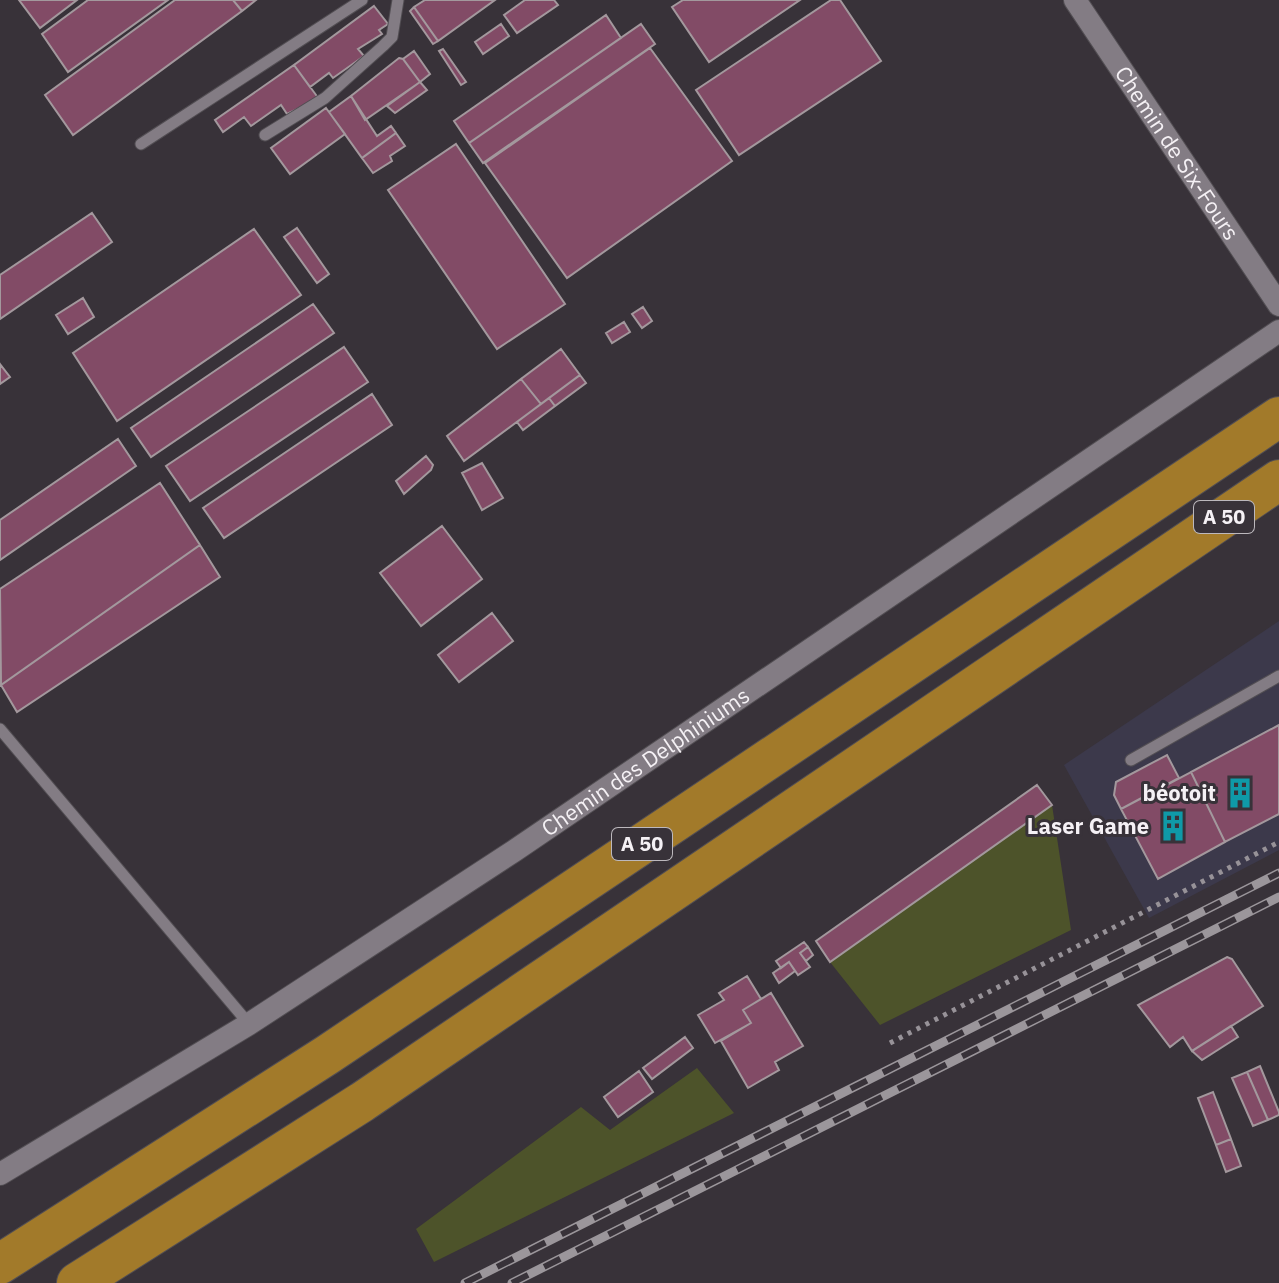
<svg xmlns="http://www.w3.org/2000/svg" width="1279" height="1283" font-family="'IBM Plex Sans',sans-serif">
<rect width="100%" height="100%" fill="#383239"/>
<path fill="#3c394b" d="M1279 621V850L1149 918 1064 765Z"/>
<path fill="#4d532a" d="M1052 805 1071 930 880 1025 830 962Z
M697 1068 734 1113 434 1262 416 1229 581 1107 610 1130Z"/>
<path fill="#824b66" stroke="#a3989d" stroke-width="2" d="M19 0H77L40 28Z
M88 0H168L68 72 42 34Z
M175 0H233L242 11 73 135 45 95Z
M233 0H256L242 11Z
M425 0H495L438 41 414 7Z
M525 0H554L558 5 517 33 504 15Z
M683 0H800L709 62 672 7Z
M831 0H840L881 61 739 155 696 90Z
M374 6 388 24 379 30 382 34 358 49 364 56 333 78 329 73 310 87 294 65Z
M414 7 438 41 433 44 410 11Z
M606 15 621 38 469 143 454 121Z
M501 24 509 36 483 54 475 42Z
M641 24 655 44 483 163 469 143Z
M650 48 732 161 567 278 485 163Z
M443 49 466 82 461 85 439 51Z
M414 51 430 74 420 82 403 59Z
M399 58 403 59 420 82 365 120 351 96Z
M294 65 319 99 287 114 281 105 251 126 244 117 223 132 215 120Z
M420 82 427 90 395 113 387 106Z
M351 96 377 136 391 126 396 133 362 158 329 112Z
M326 108 345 134 290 174 271 148Z
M396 133 405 146 390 156 392 161 373 173 362 158Z
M456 144 565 304 497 349 388 190Z
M92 213 112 242 0 319V275Z
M297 228 329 274 317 283 284 237Z
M254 229 301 295 117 421 73 353Z
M83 298 94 317 68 334 56 315Z
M313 304 334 333 151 457 131 428Z
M643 307 652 321 642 328 632 314Z
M624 322 630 332 612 343 606 333Z
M344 347 368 382 190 501 166 466Z
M561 349 580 375 541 404 521 379Z
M0 364 10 377 0 384Z
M580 375 586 383 555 406 549 398Z
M521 379 541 404 464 461 447 436Z
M372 394 392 425 224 538 203 508Z
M549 398 555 406 523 430 517 422Z
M118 439 136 466 0 560V520Z
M426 456 433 465 431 470 404 494 396 481Z
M482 463 503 498 482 510 462 473Z
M160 483 200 545 1 685 0 589Z
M442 526 482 579 421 626 380 573Z
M200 545 220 577 17 712 1 685Z
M492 613 513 641 459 682 438 655Z
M1279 725V814L1225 842 1191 772Z
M1167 755 1179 778 1121 809 1114 795 1116 782Z
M1191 772 1225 842 1158 879 1121 809Z
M1037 785 1052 805 830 962 816 941Z
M804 942 808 947 800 953 810 967 798 975 789 962 781 968 776 961Z
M808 947 813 955 806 961 800 953Z
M1227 957 1232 959 1263 1006 1192 1051 1183 1037 1170 1047 1138 1005Z
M789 962 795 971 779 983 773 973Z
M747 976 761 999 743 1010 751 1023 715 1043 698 1015 724 1000 719 993Z
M771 993 803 1046 775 1062 779 1070 748 1088 721 1041 751 1023 743 1010Z
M1231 1026 1238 1037 1202 1060 1192 1051Z
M685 1037 693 1048 652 1079 643 1068Z
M1260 1066 1279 1112V1115L1268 1120 1247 1072Z
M639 1071 653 1092 618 1117 604 1097Z
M1247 1072 1268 1120 1253 1126 1232 1078Z
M1213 1092 1231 1139 1216 1145 1198 1098Z
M1231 1139 1241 1166 1226 1172 1216 1145Z"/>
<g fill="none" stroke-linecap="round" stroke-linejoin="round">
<g stroke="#524e53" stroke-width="13">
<path id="lane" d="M265 135 325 98 383 46 392 37 398 0
M141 144 362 0
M0 729 249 1024
M1131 760 1279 676"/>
</g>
<g stroke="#524e53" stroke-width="24">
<g id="street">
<path id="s1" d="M1075 0 1279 305"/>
<path id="s2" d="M0 1174 249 1024 514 851 1279 331"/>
</g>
</g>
<g stroke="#524e53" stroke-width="42">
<path id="highway" d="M0 1264 327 1055 1279 417
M77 1283 362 1102 1279 480"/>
</g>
<path stroke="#979298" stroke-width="5" stroke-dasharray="4 6" stroke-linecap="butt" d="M890 1043 1279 842"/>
<use href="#lane" stroke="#837c84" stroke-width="11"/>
<use href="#street" stroke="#837c84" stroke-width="22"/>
<use href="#highway" stroke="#a27a2a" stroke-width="40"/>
<g stroke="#9b969b" stroke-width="9">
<path id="rail" d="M465 1283 1279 873
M512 1283 1279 897"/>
</g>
<use href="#rail" stroke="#383239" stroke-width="6" stroke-dasharray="18" stroke-linecap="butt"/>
</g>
<defs>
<g id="building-bare" transform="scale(2.4)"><path d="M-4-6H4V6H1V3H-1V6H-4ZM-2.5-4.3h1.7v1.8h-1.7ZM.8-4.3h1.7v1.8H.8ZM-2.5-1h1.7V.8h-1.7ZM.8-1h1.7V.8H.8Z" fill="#0f9aa8" stroke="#383239" stroke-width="2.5" paint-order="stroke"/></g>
</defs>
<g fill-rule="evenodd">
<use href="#building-bare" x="1240" y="793"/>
<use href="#building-bare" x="1173" y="826"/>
</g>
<g text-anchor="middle" stroke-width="6" stroke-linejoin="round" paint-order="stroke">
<g fill="#383239" stroke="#bcb8bd" stroke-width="2">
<rect x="1194" y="501" width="60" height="32" rx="6"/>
<rect x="612" y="828" width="60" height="32" rx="6"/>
</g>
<g font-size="20" font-weight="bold" fill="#f5f1f5">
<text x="1224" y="524">A 50</text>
<text x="642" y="851">A 50</text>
</g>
<g font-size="22" fill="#f5f1f5" stroke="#383239">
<text dy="8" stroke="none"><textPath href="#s1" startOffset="184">Chemin de Six-Fours</textPath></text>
<text dy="8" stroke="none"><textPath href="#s2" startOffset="766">Chemin des Delphiniums</textPath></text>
</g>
<g font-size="22" font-weight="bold" fill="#f5f1f5" stroke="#383239" text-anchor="end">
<text x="1216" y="801">béotoit</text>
<text x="1149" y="834">Laser Game</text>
</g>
</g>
</svg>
